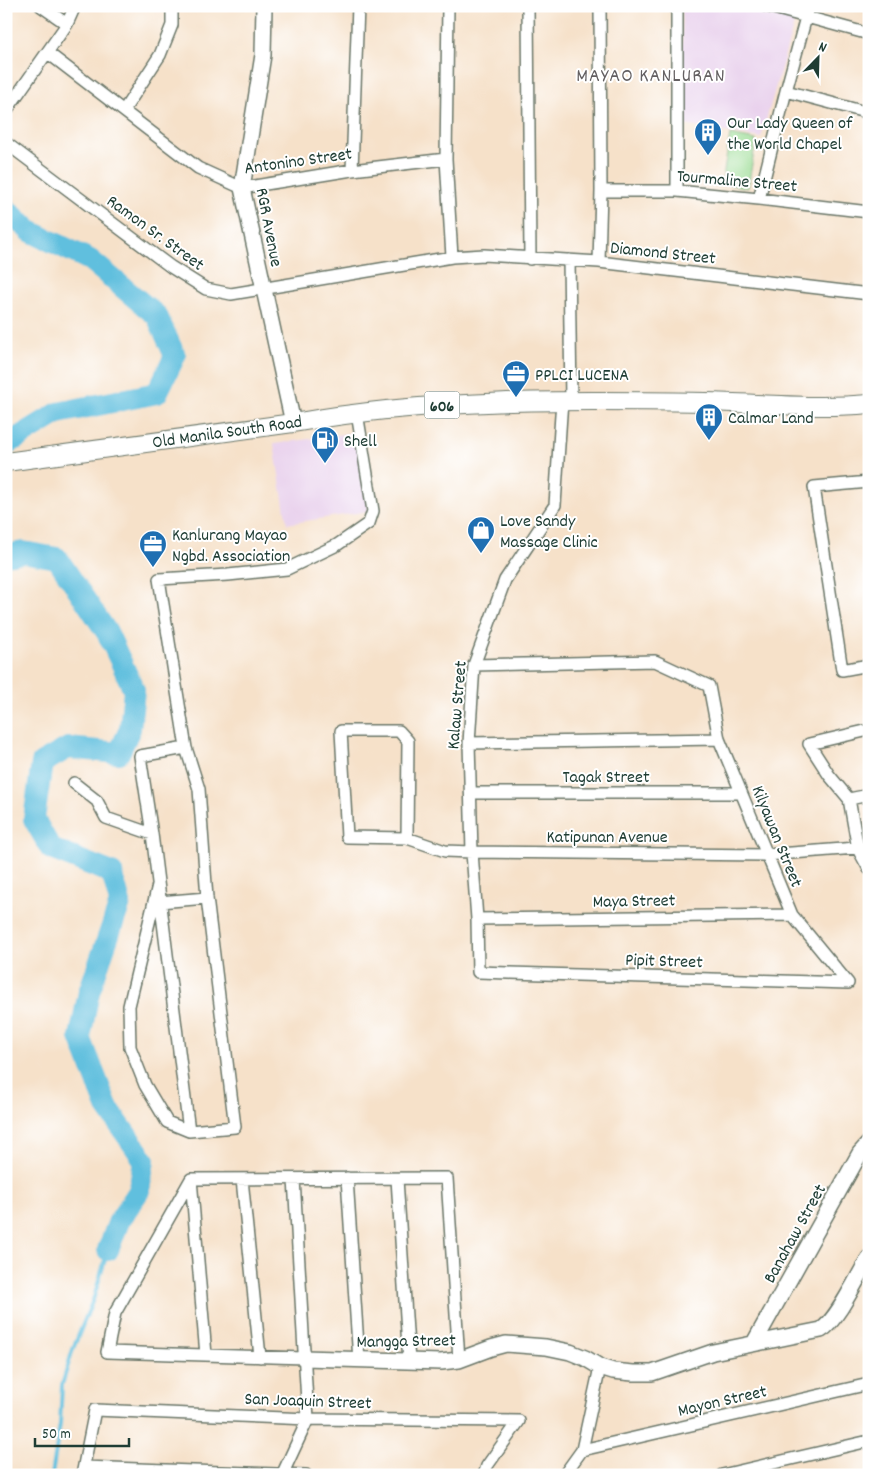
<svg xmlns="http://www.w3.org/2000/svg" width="875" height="1481" font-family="Dekko,sans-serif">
<defs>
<pattern id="park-crowns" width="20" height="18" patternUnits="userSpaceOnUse" patternTransform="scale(1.25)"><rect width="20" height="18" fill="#99db92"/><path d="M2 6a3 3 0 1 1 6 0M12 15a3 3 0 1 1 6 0" fill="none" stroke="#83bd7e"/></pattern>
</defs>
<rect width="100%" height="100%" fill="#fff"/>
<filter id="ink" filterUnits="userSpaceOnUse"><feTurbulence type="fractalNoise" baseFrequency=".02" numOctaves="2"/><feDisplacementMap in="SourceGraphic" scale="10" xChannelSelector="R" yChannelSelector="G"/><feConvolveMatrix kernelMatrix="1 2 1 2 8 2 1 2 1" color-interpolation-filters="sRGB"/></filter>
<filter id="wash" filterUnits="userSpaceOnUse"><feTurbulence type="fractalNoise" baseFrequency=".0096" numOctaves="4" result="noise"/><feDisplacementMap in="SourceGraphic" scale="20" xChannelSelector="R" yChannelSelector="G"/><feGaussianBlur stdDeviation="1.12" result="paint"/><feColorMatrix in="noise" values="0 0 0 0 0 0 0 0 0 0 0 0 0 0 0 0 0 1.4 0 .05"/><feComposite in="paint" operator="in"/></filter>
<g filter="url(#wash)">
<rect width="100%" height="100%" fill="#f6e1c9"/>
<path fill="#e9d2ed" d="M682 6H739L795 20 761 138 684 125Z
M357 432 369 511 287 524 274 444Z"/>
<path fill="#99db92" stroke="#5c8c63" d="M730 135 756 140 748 188 722 183Z"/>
<path fill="url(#park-crowns)" stroke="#5c8c63" d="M869 1275V1328L858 1294Z"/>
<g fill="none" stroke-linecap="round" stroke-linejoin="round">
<path stroke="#60bfde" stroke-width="4" d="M52 1475 60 1424 62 1385 73 1349 94 1297 108 1250"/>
<path stroke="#60bfde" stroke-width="22" d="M6 209 30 231 90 260 157 316 175 356 157 393 58 413 6 445
M6 555 23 552 57 558 108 634 134 690 130 729 119 753 68 748 42 763 34 819 51 849 112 873 120 903 89 992 80 1037 107 1107 144 1160 139 1191 119 1221 108 1250"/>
</g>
</g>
<g filter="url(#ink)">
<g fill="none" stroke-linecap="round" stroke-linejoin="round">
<g stroke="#6a7668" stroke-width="14">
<path id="street" d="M41 6 67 24
M448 6 446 159 452 257
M528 6 530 259
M677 6V191
M766 6 869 34
M48 53 198 168 242 188 352 170 446 159
M786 91 869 113
M124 110 160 55 172 25V6
M6 111 67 24 75 6
M6 143 171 267 206 289 231 294 452 257 484 255 599 262 869 294
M352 170 358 6
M601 191H677L759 199 869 212
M759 199 786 91 809 6
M569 260 571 400
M599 262 601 191 600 6
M562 400 555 505 505 580 474 665 469 743 472 852 477 919 478 972 848 983
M869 482 814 487 842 670 869 665
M474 665 655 661 709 686 719 739 792 915 848 983
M869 730 809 744 829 775 849 799 858 849 869 869
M469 743 719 739
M186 748 140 756 152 834 189 1131
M74 783 97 801 106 818 152 834
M471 793H741
M849 799 869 795
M407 838 408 741 399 731H341L347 837 407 838 445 851 472 852 766 855 869 847
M158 885 129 1006 130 1047 145 1085 167 1122 189 1131 235 1127 207 898 199 789 186 748 159 579 228 575 287 569 337 545 369 523 373 511 357 413
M159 902 207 898
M477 919 792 915
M347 1178 359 1361
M191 1179 447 1178 459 1360
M191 1179 115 1313 107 1352 304 1358
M191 1179 206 1355
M242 1179 260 1357
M397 1179 409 1362
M582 1450 869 1384
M84 1467 306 1475
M82 1475 95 1410 308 1419 519 1421
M282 1475 308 1419 294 1179
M484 1475 487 1466 519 1421
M564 1475 582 1450 600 1367
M722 1475 869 1441"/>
</g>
<g stroke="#6a7668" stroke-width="18">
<path id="secondary" d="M264 6 263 55 242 188 293 423
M754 1343 860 1153 869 1143
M304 1358 441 1362 459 1360 491 1348 506 1344 546 1347 570 1352 585 1358 600 1367 613 1371 633 1373H652L713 1352 821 1330C837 1321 858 1276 869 1258"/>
</g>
<g stroke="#6a7668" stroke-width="20">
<path id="primary" d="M6 462 293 423C430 398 567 400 706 402 760 403 814 409 869 404"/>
</g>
<use href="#street" stroke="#fff" stroke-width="11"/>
<use href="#secondary" stroke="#fff" stroke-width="15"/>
<use href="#primary" stroke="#fff" stroke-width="18"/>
</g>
</g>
<defs>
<g id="building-pin" transform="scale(1.4375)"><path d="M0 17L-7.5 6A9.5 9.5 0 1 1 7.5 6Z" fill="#1f6fb2" stroke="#fff"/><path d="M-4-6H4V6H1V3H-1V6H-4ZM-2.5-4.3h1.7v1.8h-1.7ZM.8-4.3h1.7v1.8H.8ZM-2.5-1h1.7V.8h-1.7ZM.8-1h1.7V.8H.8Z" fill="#fff"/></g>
<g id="office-pin" transform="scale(1.4375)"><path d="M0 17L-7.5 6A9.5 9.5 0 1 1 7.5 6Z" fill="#1f6fb2" stroke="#fff"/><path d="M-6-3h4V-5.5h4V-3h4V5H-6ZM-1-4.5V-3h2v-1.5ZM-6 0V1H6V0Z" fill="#fff"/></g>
<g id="fuel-pin" transform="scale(1.4375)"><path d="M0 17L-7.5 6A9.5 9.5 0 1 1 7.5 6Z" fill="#1f6fb2" stroke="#fff"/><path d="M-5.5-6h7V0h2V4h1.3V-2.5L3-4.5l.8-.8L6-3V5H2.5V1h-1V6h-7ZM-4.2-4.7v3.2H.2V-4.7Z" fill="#fff"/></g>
<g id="shop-pin" transform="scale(1.4375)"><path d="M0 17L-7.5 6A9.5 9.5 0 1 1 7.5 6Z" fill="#1f6fb2" stroke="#fff"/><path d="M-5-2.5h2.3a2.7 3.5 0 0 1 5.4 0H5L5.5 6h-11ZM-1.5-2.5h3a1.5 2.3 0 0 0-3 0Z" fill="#fff"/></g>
</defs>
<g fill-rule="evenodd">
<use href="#building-pin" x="708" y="132"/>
<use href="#office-pin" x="516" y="374"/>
<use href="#building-pin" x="709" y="417"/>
<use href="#fuel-pin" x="325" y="440"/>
<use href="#shop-pin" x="481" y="530"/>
<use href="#office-pin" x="153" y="544"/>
</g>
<g text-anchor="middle" stroke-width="4" stroke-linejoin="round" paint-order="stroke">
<rect fill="#fff" stroke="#627771" stroke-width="1" x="424.5" y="391.5" width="35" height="27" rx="4"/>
<g font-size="16" font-weight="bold" fill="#1f3d34">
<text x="442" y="411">606</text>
</g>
<g font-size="18" fill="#1f3d34" stroke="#fff" text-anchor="start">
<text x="727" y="128">Our Lady Queen of<tspan x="727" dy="21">the World Chapel</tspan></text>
<text x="535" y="380">PPLCI LUCENA</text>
<text x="728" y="423">Calmar Land</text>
<text x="344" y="446">Shell</text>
<text x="500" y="526">Love Sandy<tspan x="500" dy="21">Massage Clinic</tspan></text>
<text x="172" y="540">Kanlurang Mayao<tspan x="172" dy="21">Ngbd. Association</tspan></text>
</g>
<g font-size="18" fill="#1f3d34" stroke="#fff">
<text transform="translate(298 160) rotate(-8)" y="6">Antonino Street</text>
<text transform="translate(737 180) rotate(5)" y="6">Tourmaline Street</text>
<text transform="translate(270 227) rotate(79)" y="6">RGR Avenue</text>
<text transform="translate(156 232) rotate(36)" y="6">Ramon Sr. Street</text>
<text transform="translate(663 252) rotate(6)" y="6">Diamond Street</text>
<text transform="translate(227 431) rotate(-8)" y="6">Old Manila South Road</text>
<text transform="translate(456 705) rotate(-85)" y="6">Kalaw Street</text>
<text x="606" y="782">Tagak Street</text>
<text x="607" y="842">Katipunan Avenue</text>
<text transform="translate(778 836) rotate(68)" y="6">Kilyawan Street</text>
<text transform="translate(634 900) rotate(-1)" y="6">Maya Street</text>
<text transform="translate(664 960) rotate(2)" y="6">Pipit Street</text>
<text transform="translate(794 1233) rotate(-61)" y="6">Banahaw Street</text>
<text transform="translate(406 1340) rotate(-1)" y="6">Mangga Street</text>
<text transform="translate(308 1400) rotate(2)" y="6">San Joaquin Street</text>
<text transform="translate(722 1400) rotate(-13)" y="6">Mayon Street</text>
</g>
<g font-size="20" letter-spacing="1" fill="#646062" stroke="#fff">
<text x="651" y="81">MAYAO KANLURAN</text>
</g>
</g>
<rect width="875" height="1481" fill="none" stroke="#fff" stroke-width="25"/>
<g transform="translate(818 58) rotate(23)" stroke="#ffffff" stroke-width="4" paint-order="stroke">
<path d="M0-4L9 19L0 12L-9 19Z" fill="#1f3d34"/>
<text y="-8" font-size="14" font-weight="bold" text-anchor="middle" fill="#1f3d34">N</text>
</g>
<path d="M35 1438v8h94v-8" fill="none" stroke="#1f3d34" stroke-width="2.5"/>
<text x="42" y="1438" font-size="15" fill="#1f3d34" stroke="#ffffff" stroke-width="4" paint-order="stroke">50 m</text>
</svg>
